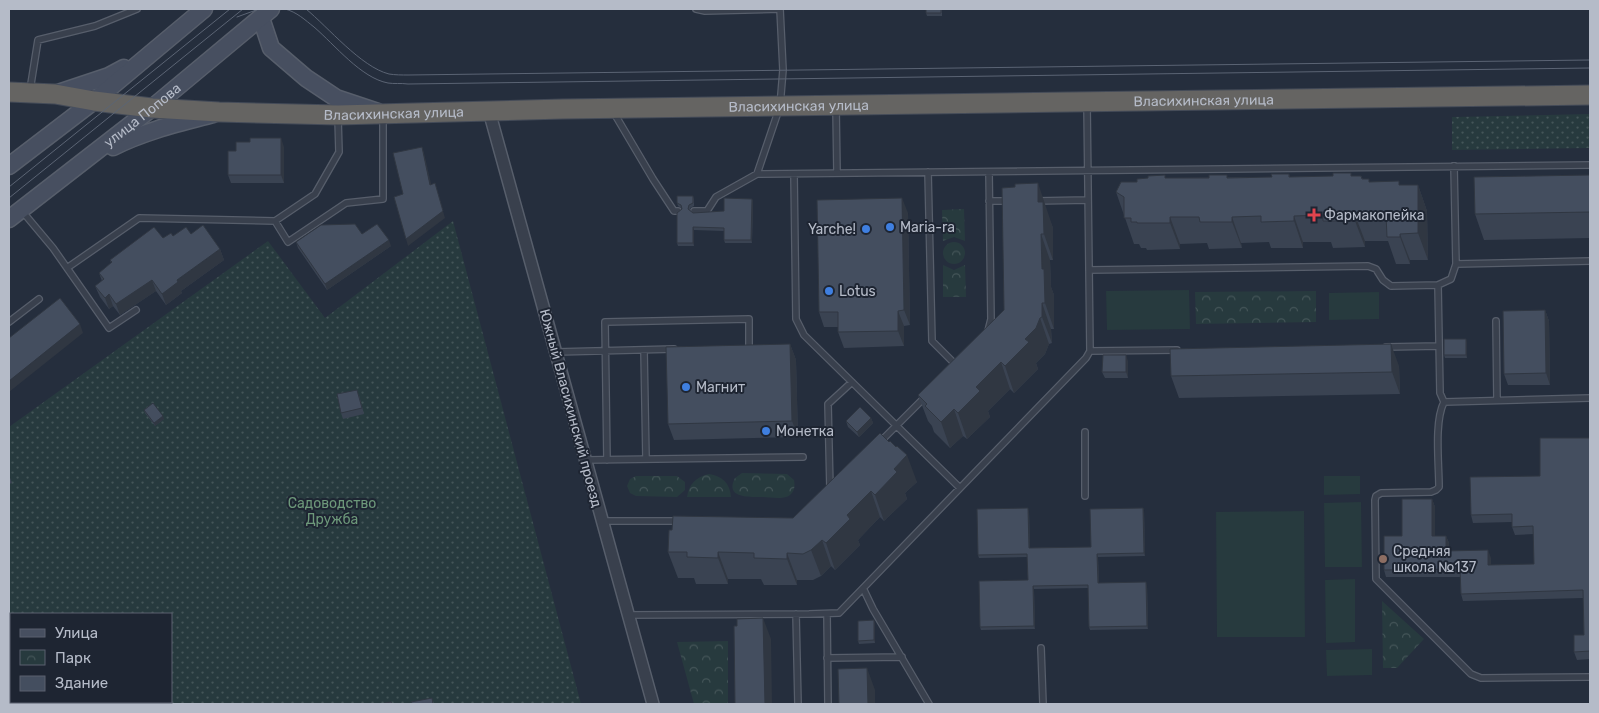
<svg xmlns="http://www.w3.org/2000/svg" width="1599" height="713" font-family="Rubik,sans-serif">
<defs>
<pattern id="grass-dots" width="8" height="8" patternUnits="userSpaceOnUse" patternTransform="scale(1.25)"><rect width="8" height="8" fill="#273a3e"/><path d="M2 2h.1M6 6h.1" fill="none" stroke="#445558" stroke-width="1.8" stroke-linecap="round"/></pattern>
<pattern id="park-crowns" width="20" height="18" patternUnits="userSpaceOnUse" patternTransform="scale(1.25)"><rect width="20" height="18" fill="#273a3e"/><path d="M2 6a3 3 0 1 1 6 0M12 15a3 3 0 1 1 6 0" fill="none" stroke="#445558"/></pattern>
</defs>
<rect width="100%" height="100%" fill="#252e3d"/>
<path fill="url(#grass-dots)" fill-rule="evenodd" d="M1590 114V148L1452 150V117Z
M453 221 581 704H9V427L268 241 325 318ZM11 614H171V702H11Z"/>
<path fill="url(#park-crowns)" d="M964 209 965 241 954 237 943 241 942 210Z
M943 253a11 11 0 1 1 22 0a11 11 0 1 1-22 0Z
M943 265 954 270 965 265 966 297H943Z
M1316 291V322L1196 324 1195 292Z
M742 473 787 474 794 480C795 485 795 491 790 495 784 500 771 497 763 497 751 497 724 499 735 478Z
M709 474C722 476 730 483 731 497H687C689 484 696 477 709 474Z
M636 476H677L685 482V490L677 497 636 496 630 493 627 486 630 479Z
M1382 601 1424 639 1397 668H1383Z
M728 641V704H694L677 642Z"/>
<path fill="#273a3e" d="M1189 290 1190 329 1107 330 1106 291Z
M1379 292V319L1329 320V293Z
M1324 476H1360V494L1324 495Z
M1361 502 1362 567H1325L1324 503Z
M1304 511 1305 637H1217L1216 512Z
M1355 579V642L1326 643 1325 580Z
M1372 649V675L1327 676 1326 650Z"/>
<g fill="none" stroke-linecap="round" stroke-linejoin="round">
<g stroke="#575e6b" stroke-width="8">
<path id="service" d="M30 90 38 40 95 26 137 9
M836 108 837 173
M614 113 653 179 674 211H678
M928 172 932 341 956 365
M757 174 1590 165
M794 174 796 319 804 335 960 488
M989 201H1010
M1036 201 1088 200
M22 211 53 248 109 328 136 310
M694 211H707L716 197 757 174 780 106 783 70 780 9 705 11 696 9
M275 221 288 242 346 203 383 199V116
M1456 264 1590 261
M67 268 139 218 275 221 315 194 339 152 338 118
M1089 270 1368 266 1376 269 1383 280 1391 286 1438 285 1451 279 1456 264 1454 166
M1438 285 1440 393 1444 402 1590 398
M1496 321 1497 400
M9 322 39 299
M988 331 991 319 989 172
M1386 347 1439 346
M644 350 646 459
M1090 351 1177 350
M556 352 674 349
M1444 402C1434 422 1439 463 1439 487L1436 490 1431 492 1381 493 1376 496 1375 500 1376 579 1471 674 1481 678 1590 677
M880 442 925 397
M585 460 803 457
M607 460 605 322 749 319V348
M830 489 828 404 852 382
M1085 496V432
M602 521H680
M863 588 873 609 929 704
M796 614 798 704
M827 614 828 704
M628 615 809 614 839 613 1086 358 1090 351 1087 104
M1041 648 1043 704
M827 658 902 657"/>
</g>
<g stroke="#575e6b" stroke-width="14">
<path id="minor" d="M489 111 653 704"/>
</g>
<g stroke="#575e6b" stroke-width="19">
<g id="secondary">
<path d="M261 18 271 48 306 78 336 98 378 112"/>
<path d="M55 94 109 76 124 68"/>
<path d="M113 147C145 131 179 123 213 114"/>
<path d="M9 166 94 101 204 9"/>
<path id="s1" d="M9 219 152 108 271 9"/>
</g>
</g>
<g stroke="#444b58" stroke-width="21">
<g id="trunk">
<path id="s2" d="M9 92 55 94 94 101 152 108 219 112 338 115 563 109 1590 95"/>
</g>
</g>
<use href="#service" stroke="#39404d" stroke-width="5.5"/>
<use href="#minor" stroke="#39404d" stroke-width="11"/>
<use href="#secondary" stroke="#474f60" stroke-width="16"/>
<use href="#trunk" stroke="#656462" stroke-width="19"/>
<path stroke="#5b6474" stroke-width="1" d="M285 9C297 12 305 20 314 27 335 45 361 78 388 83 394 84 401 83 408 84L1590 68
M306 9C328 27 361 67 389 74 395 75 402 75 408 75L1590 60
M237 17 259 9
M9 187 230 9
M9 198 243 9"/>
</g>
<path fill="#3a4352" d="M926 9H942V16H927L926 13Z
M250 142 284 147V183H231L228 175 236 151Z
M1289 174 1290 177 1361 176 1363 179 1370 182 1400 185H1418L1427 211 1428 260H1410V264H1396L1388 241H1365V247L1333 248 1331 242H1303V248H1271L1269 242 1241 243 1242 248 1209 249 1207 243 1180 244V249L1147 250 1146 248H1141L1139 244H1134L1116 192 1137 182 1166 178 1272 177Z
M1590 175V238L1484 240 1475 214Z
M693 196 694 199V206L690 208V210L693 213 724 211 752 199 753 202 752 243H725L724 240V231L694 230V246H678L677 243 682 209 678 206 677 203Z
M1047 210V213L1053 228V260H1050L1051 287 1054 295V329H1051L1052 343 1049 344 1045 354 1036 363 1038 369 1014 393 1010 389 988 411 990 417 967 439 963 436 950 448 934 432 932 426 928 421 918 395 1004 310Z
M908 213 910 325 904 326V346L844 348 838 332V327H824L819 312Z
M191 234 220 249 224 260 181 291 182 293 166 305 156 291 120 315 113 306 109 309 100 297 95 286 102 281 99 273 111 263 110 260 173 236Z
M362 234 391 246 327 290 298 248 296 242Z
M1545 310 1549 321 1550 385H1508L1504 374Z
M1467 342V358H1445L1444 355Z
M790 344 796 360 798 437 674 440 668 424Z
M1128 361V378H1105L1102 372Z
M1399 366 1400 394 1179 398 1171 376Z
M359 395 364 414 343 419 341 413Z
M144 410 164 419 155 426 145 413Z
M871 418 873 423 859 437 848 427 846 421Z
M880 433 917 482 905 493 907 499 884 521 880 517 858 540 860 545 835 570 831 566 821 576 813 580H797V585H764L761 579H728V584H696L694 578H678L668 552 793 518Z
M1590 438V659L1577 660 1574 652 1584 635 1583 598 1463 601 1461 594 1460 577H1386L1384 570 1402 536 1432 499 1435 507V536H1446L1449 543V551L1491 558V565L1534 564V534L1515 535 1512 527V522L1473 523 1471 515 1540 476Z
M9 475 12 483 9 484Z
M1143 508 1144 510 1145 556 1098 557 1099 583 1147 585 1148 629 1090 630 1089 627 1088 588 1034 589 1035 629 981 630 980 627 1028 580 1027 557 979 558 978 555 1029 511 1030 548 1091 547Z
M875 623V643L859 644 858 641Z"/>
<path fill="#303742" d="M281 138 284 147V183L281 175Z
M422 147 424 153 433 192 430 185Z
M435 183 445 218 408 246 406 239Z
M1038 183 1053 228V260L1044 234 1038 202Z
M1418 185 1427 211 1428 260 1418 233Z
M902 198 908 213 910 325 904 310Z
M752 199 753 202 752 243 751 240Z
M1355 215 1365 241V247L1355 221Z
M1294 216 1303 242V248L1294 221Z
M1170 217 1180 244V249L1170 223Z
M1232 217 1241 243 1242 248 1232 222Z
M693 227 694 230V246L693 243Z
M1041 234 1050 260 1051 287 1054 295V329L1045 303 1042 269Z
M1400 234 1410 260V264L1400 237Z
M389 240 391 246 327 290 325 284Z
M220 249 224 260 181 291 182 293 166 305 162 294 177 280Z
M152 280 156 291 120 315 116 304Z
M109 294 113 306 109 309 105 298Z
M1042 303 1051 329 1052 343 1042 317Z
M1545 310 1549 321 1550 385 1546 373Z
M898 311 904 326V346L898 331Z
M1040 318 1049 344 1045 354 1036 363 1038 369 1014 393 1005 366Z
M80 324 83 333 9 392V381Z
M1466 339 1467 342V358L1466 355Z
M790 344 796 360 798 437 792 421Z
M1391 344 1399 366 1400 394 1392 372Z
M1126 355 1128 361V378L1126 372Z
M1001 362 1010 389 988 411 990 417 967 439 958 413 976 387Z
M954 409 963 436 950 448 941 422Z
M163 416 164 419 155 426 154 423Z
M871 418 873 423 859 437 857 432Z
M907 455 917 482 905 493 907 499 884 521 875 495 894 469Z
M871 491 880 517 858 540 860 545 835 570 826 543 847 515Z
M1432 499 1435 507V544L1432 536Z
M1028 508 1029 511 1030 551 1029 548Z
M1143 508 1144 510 1145 556 1144 553Z
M1446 536 1449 543V559L1446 551Z
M822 540 831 566 821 576 811 550Z
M1488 550 1491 558V573L1488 565Z
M718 552 728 579V584L718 558Z
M787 553 797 580V585L787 559Z
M1097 554 1098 557 1099 586 1098 583Z
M1146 582 1147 585 1148 629 1147 626Z
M1033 586 1034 589 1035 629 1034 626Z
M763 618 771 639 772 704H765Z
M874 620 875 623V643L874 640Z
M867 668 875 690V704H868Z"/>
<path fill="#444e5f" stroke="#303742" d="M926 9H941V13H926Z
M250 138H281V175H228V151H236V142H250Z
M422 147 430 185 435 183 443 211 406 239 394 197 403 194 393 153Z
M1333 173H1351V176H1361L1362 179H1369V182L1399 181V185H1418V233L1400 234V237H1387L1386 214 1355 215V221H1323V215L1294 216V221L1261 222V216L1232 217V222H1200L1199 217H1170V223H1137V222H1131V218H1124V197L1116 192 1121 182H1137V179L1148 178V176L1165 175V178H1209V175H1227V178L1272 177 1271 174H1289V177L1333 176Z
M1590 175V212L1475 214 1474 177Z
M1038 183V202H1043L1044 234H1041L1042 269H1044L1045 303H1042V317L1040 318 1036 328 1025 339 1029 342 1005 366 1001 362 976 387 980 391 958 413 954 409 941 422 925 406 927 404 918 395 1004 310 1002 188 1015 187V184Z
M677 196H693V203L689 205 688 209 693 213 724 211V198L752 199 751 240H724V228L693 227V243H677V213L682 209 681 205 677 203Z
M902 198 904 310 898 311V331L838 332V312H819L817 200Z
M355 224 362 234 377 224 389 240 325 284 296 242 321 225Z
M203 225 220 249 177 280 178 282 162 294 152 280 116 304 109 294 105 298 95 286 104 279 99 273 112 262 110 260 154 227 163 238 171 233 173 236 186 227 191 234Z
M60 298 80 324 9 381V338Z
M1545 310 1546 373 1504 374 1503 311Z
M1444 339H1466V355H1444Z
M790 344 792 421 668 424 666 347Z
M1391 344 1392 372 1171 376 1170 349Z
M1103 355H1126V372H1102Z
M357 390 362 408 341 413 337 394Z
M153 403 163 416 154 423 144 410Z
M860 407 871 418 857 432 846 421Z
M880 433 889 442 890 441 896 447 897 446 907 455 894 469 897 472 875 495 871 491 847 515 850 519 826 543 822 540 811 550 803 554 787 553V559L754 558V553L718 552V558L687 557V552H668L669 530H672L673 516 793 518Z
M1540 438H1590V651L1574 652V635H1584L1583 590 1461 594 1460 569 1384 570V536H1402V499H1432V536H1446V551L1488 550V565L1534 564 1533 526 1512 527V514L1471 515 1470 477 1540 476Z
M1028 508 1029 548 1091 547 1090 509 1143 508 1144 553 1097 554 1098 583 1146 582 1147 626 1089 627 1088 585 1033 586 1034 626 980 627 979 581 1028 580 1027 554 978 555 977 509Z
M763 618 765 704H735L734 626H737V619Z
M874 620V640L858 641V621Z
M867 668 868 704H839L838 669Z
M432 698 433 704H412L411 702Z
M65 702H92L93 704H65Z
M391 702 392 704H381Z"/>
<path fill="#e0444e" stroke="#1e2532" stroke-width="2" d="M1311.5 207.5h5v5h5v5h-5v5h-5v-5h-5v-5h5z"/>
<g fill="#3f7fe0" stroke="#1e2532" stroke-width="2">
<circle cx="890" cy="227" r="5"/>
<circle cx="866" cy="229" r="5"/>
<circle cx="829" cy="291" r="5"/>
<circle cx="686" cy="387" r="5"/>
<circle cx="766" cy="431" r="5"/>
</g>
<circle fill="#8d6e63" stroke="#1e2532" stroke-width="2" cx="1383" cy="559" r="5"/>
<g text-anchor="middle" stroke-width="4" stroke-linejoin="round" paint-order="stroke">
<g font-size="14" fill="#b5bbc8" stroke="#1e2532">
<text dy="5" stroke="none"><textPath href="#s2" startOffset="1196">Власихинская улица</textPath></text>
<text dy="5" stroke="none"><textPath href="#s2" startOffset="791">Власихинская улица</textPath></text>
<text dy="5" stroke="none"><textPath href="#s2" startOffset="386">Власихинская улица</textPath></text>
<text dy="5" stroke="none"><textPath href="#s1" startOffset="169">улица Попова</textPath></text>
<text transform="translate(571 408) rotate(75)" y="5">Южный Власихинский проезд</text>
</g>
<g font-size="14" fill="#b5bbc8" stroke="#1e2532" text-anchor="start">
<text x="1324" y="220">Фармакопейка</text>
<text x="900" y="232">Maria-ra</text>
<text x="856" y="234" text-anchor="end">Yarche!</text>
<text x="839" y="296">Lotus</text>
<text x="696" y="392">Магнит</text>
<text x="776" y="436">Монетка</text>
<text x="1393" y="556">Средняя<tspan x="1393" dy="16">школа №137</tspan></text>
</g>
<g font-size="14" fill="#6d987a" stroke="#1e2532">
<text x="332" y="508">Садоводство<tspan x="332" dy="16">Дружба</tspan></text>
</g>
</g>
<rect width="1599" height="713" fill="none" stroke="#b5bbc8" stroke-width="20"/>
<rect x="10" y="613" width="162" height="90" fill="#1e2532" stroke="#5a616e"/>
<rect x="20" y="629" width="25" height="8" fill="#474f60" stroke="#5a616e"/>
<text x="55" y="638" font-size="15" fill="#b5bbc8">Улица</text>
<rect x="20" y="650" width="25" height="15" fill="url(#park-crowns)" stroke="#5a616e"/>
<text x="55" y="663" font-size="15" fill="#b5bbc8">Парк</text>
<rect x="20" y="676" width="25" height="15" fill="#444e5f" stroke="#5a616e"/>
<text x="55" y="688" font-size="15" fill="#b5bbc8">Здание</text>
</svg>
